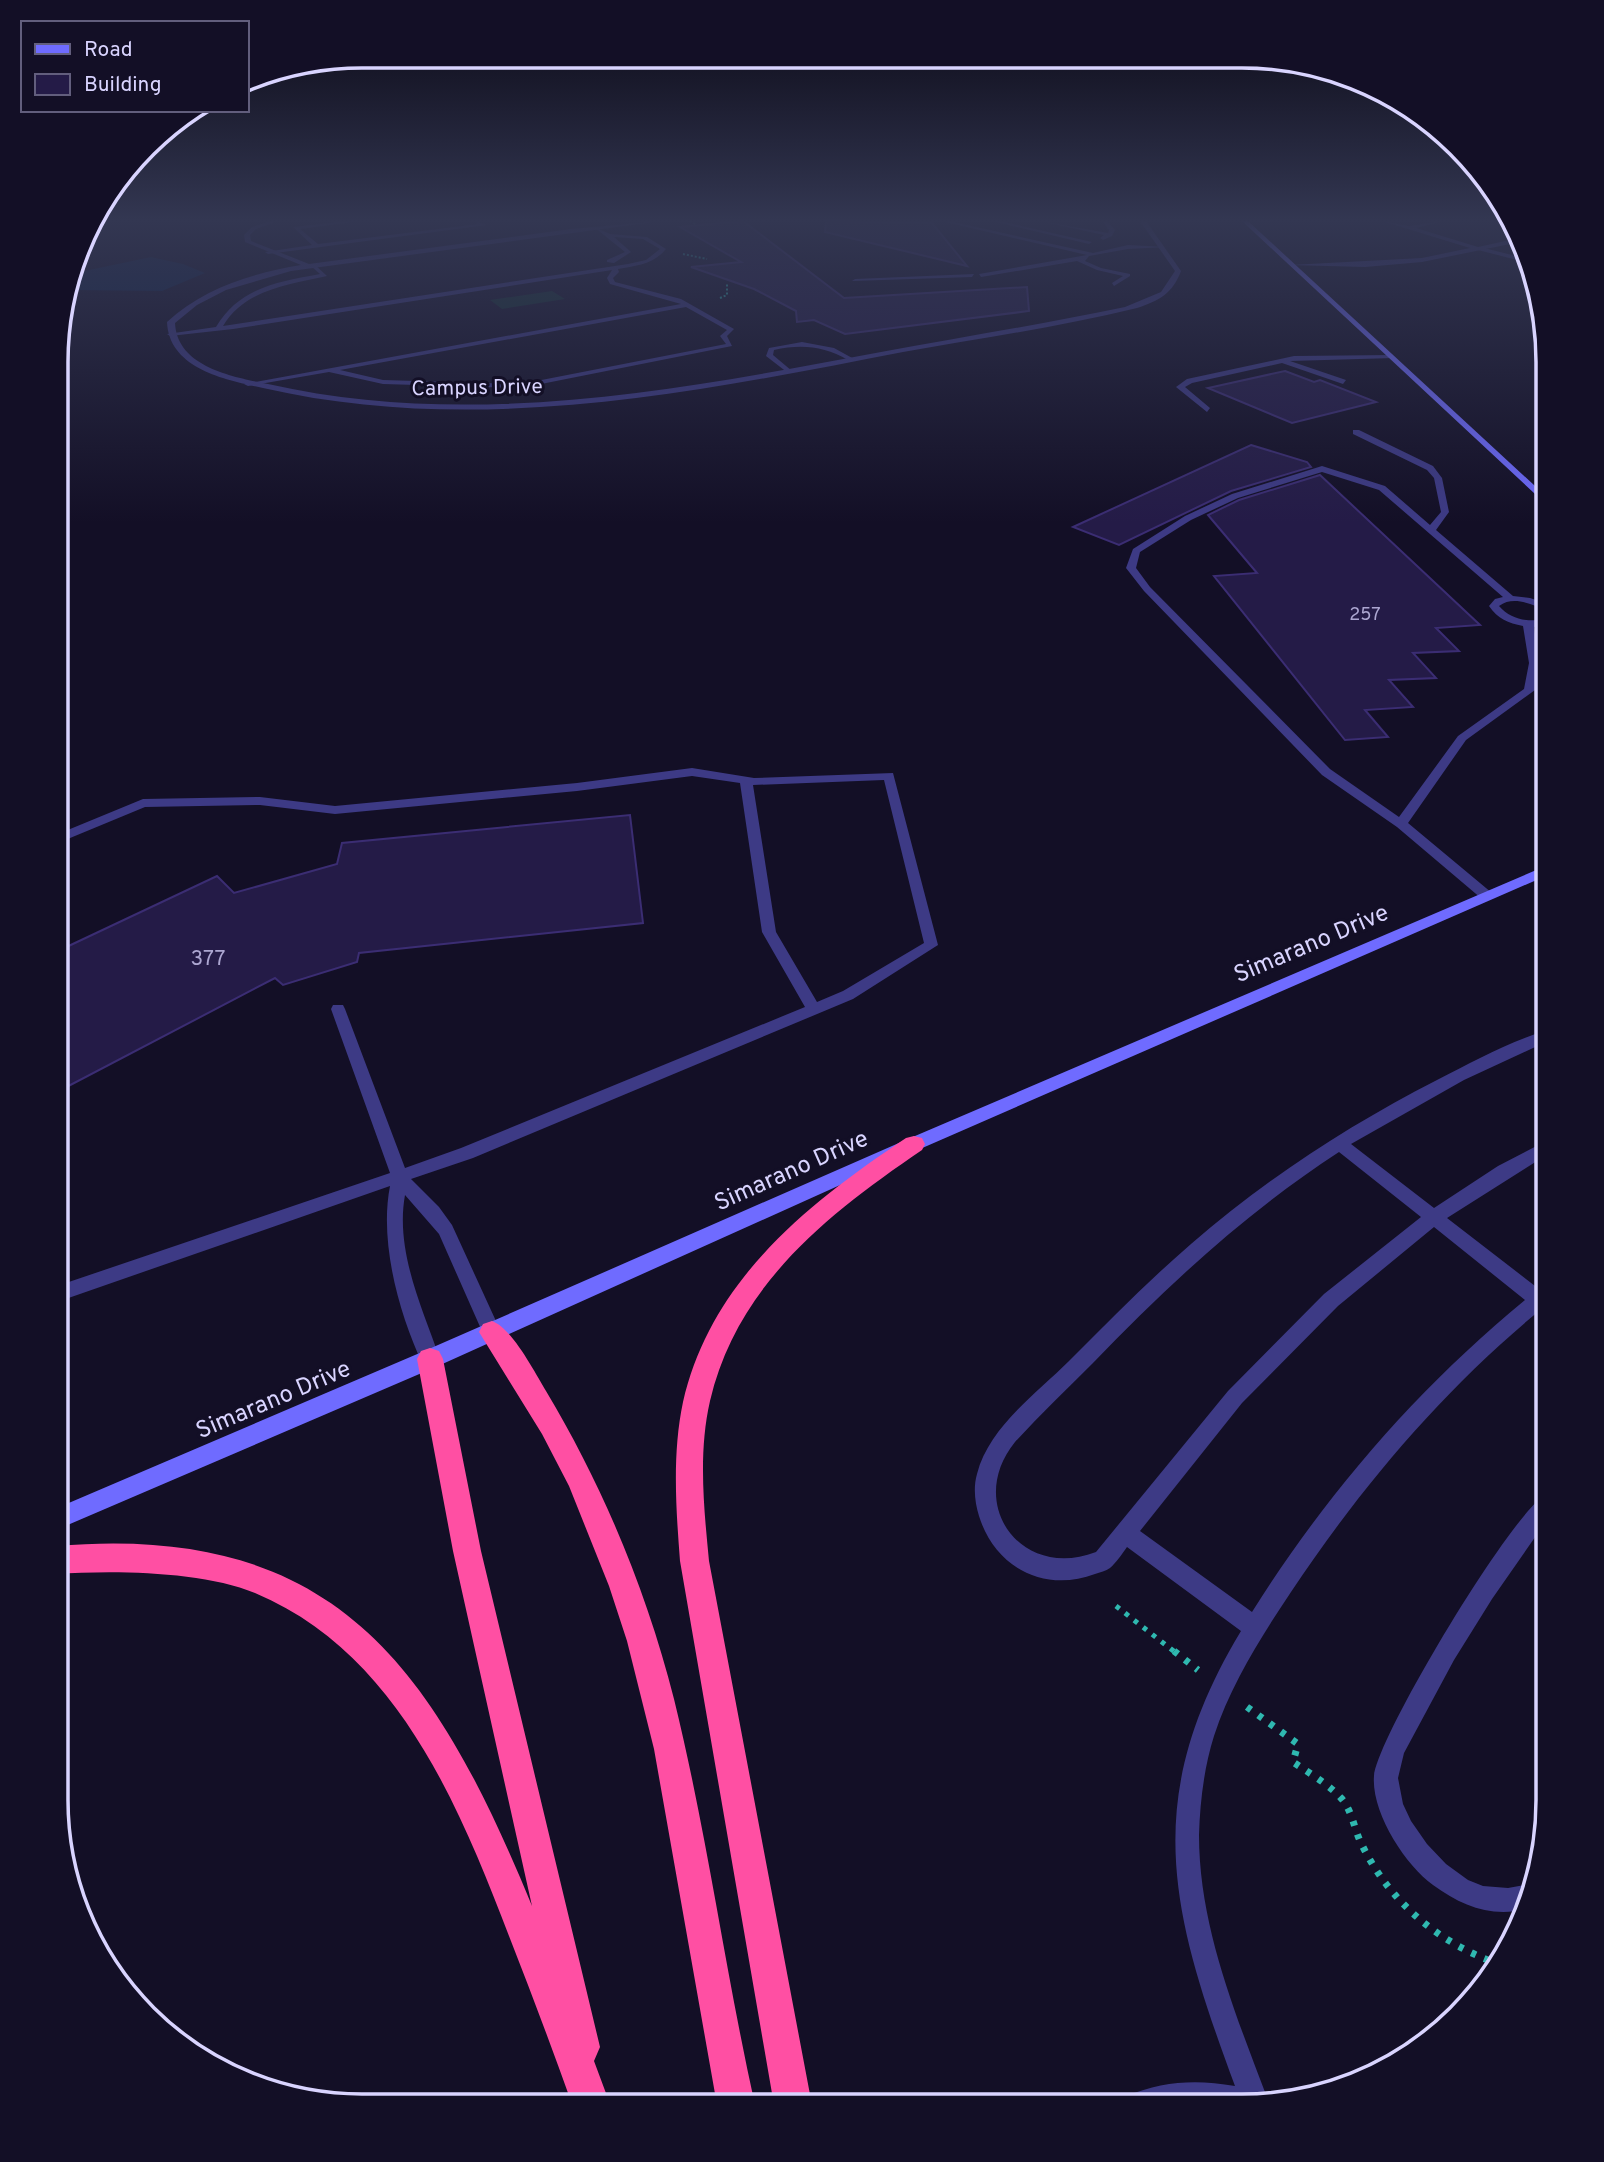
<svg xmlns="http://www.w3.org/2000/svg" width="1604" height="2162" font-family="Overpass,sans-serif">
<rect width="100%" height="100%" fill="#130f26"/>
<path fill="#12302f" d="M552 291 565 299 502 309 490 300Z"/>
<path fill="#0c2248" d="M151 257 183 264 205 273 162 291 69 290 75 273Z"/>
<path fill="#241b47" stroke="#3b2d73" stroke-width="2" d="M743 221 844 298 1027 287 1029 311 845 334 814 320 797 322 796 311 754 289 691 267 741 262 680 227Z
M826 221 932 223 967 266 825 232Z
M1285 371 1314 382 1320 380 1376 402 1292 423 1208 388Z
M1251 445 1307 462 1311 467 1231 491 1119 545 1073 527Z
M1320 475 1480 625 1436 628 1459 651 1413 653 1436 678 1389 680 1413 707 1365 710 1388 737 1345 740 1214 576 1257 573 1208 515 1239 500Z
M630 815 643 923 359 953 357 962 283 985 275 978 57 1092 58 951 217 876 234 893 337 864 342 843Z"/>
<g fill="none" stroke-linecap="round" stroke-linejoin="round">
<path stroke="#2fb8b0" stroke-width="2" stroke-dasharray="2 2" stroke-linecap="butt" d="M690 221 697 225
M683 254 707 259
M720 298 727 295V283"/>
<path stroke="#2fb8b0" stroke-width="5" stroke-dasharray="4.5 7" stroke-linecap="butt" d="M1116 1606 1176 1653"/>
<path stroke="#2fb8b0" stroke-width="7" stroke-dasharray="5 9" stroke-linecap="butt" d="M1174 1651 1198 1670
M1247 1707 1298 1744 1293 1762C1309 1773 1327 1783 1341 1798 1353 1811 1354 1831 1363 1847 1391 1903 1440 1944 1499 1964"/>
<path fill="#3d3a85" fill-rule="evenodd" d="M347 221H360L300 229 318 244 478 224 475 221 487 225 268 254 265 252 312 245 293 227Z
M941 221H949L1093 253 1128 245 1166 247 1128 249 1089 256 1085 261 1101 268 1130 274V276L1114 286 1112 283 1123 276 1097 270 1077 261 981 277 979 274 1087 255Z
M992 221H1000L1092 242 1089 244Z
M1040 221 1108 233 1109 230 1102 221H1107L1115 230 1112 236 1103 240 1100 238 1104 235Z
M594 227 610 234 647 237 666 249C654 264 636 266 618 269L619 272 613 278 615 282 681 299 734 329 727 336 732 346 521 388 383 384 329 372 248 386 244 384 681 304 610 284 607 278 612 270 233 329 170 336 167 334 216 327C240 287 278 282 320 274L311 266 314 264 327 276C288 285 245 289 223 326L628 264 646 260 660 249 643 239 614 237 631 252 614 263 607 262V260L625 252ZM686 307 727 330 720 336 726 344 521 384 383 380 340 370Z
M1480 247 1524 258 1525 262 1478 250Z
M974 274 972 277 852 281 855 279Z
M802 342 834 348 854 359 848 360C824 346 801 344 774 350L773 355 792 371 788 373 766 356 769 348Z
M1392 355 1394 358 1290 361 1346 380 1343 384 1282 363 1192 383 1185 387 1210 408 1207 412 1176 387 1187 379 1294 356Z
M1353 430H1359L1433 466 1442 478 1449 512 1436 530 1513 596 1530 598 1548 604V611C1533 605 1514 595 1499 606 1512 621 1530 622 1548 619V625L1534 627 1539 663 1535 690 1466 740 1408 823 1492 893 1494 896 1492 899H1482L1397 827 1322 775 1144 591 1126 568 1133 549 1185 516 1232 494 1322 466 1385 486 1430 525 1441 512 1434 478 1427 470 1353 434ZM1322 472 1379 490 1503 597 1495 599 1489 606C1498 619 1508 623 1523 626L1529 663 1524 689 1458 736 1399 817 1330 769 1150 587 1136 568 1140 552 1191 520 1238 498Z
M692 768 754 778 893 773 938 945 853 999 473 1158 411 1179 439 1207 452 1225 501 1332 499 1338 492 1340 485 1338 439 1234 405 1195C395 1251 422 1307 440 1359L437 1365 430 1367 423 1365C399 1314 379 1242 390 1186L57 1302V1286L390 1173 331 1009 333 1005H343L345 1009 405 1168 461 1148 805 1007 762 932 740 783 692 776 577 791 335 814 260 805 145 807 58 843V834L143 799 260 797 335 806 577 783ZM884 780 924 943 843 991 817 1002 776 932 753 785Z
M1548 1030V1041L1464 1080 1351 1144 1434 1208 1498 1166 1548 1140V1154L1447 1218 1539 1289 1548 1284V1315L1539 1311C1442 1391 1361 1487 1291 1592 1261 1637 1231 1684 1214 1736 1204 1768 1200 1802 1199 1835 1199 1927 1236 2015 1268 2100L1243 2106H1122L1126 2096C1163 2081 1196 2079 1235 2086 1171 1913 1139 1800 1241 1631L1127 1547C1122 1554 1116 1563 1110 1568 1106 1571 1100 1572 1095 1574 1045 1593 995 1568 979 1516 975 1503 973 1488 977 1474 989 1427 1036 1394 1069 1361 1109 1321 1148 1281 1191 1244 1266 1179 1349 1125 1437 1080 1472 1062 1510 1041 1548 1030ZM1339 1152 1421 1217 1324 1294 1228 1391 1096 1552C1021 1581 965 1504 1015 1442 1040 1415 1067 1389 1093 1363 1169 1284 1247 1212 1339 1152ZM1434 1227 1525 1300C1418 1388 1326 1494 1252 1612L1140 1531 1242 1403 1338 1306Z
M1547 1494V1520L1492 1599 1454 1660 1404 1753 1398 1778 1403 1804 1411 1821 1427 1844 1446 1864 1468 1880 1483 1886 1508 1888 1535 1883 1527 1909C1491 1918 1462 1906 1433 1885 1405 1865 1371 1812 1374 1776 1377 1737 1515 1507 1547 1494Z"/>
<path fill="#3d3a85" fill-rule="evenodd" d="M271 221H278L256 229 250 235 251 241 309 264 571 229 661 221 291 271 226 290 197 305 175 323C177 367 233 377 268 384 471 430 679 390 881 352 962 337 1044 324 1125 307L1161 292 1175 271 1140 221H1146L1181 271C1173 293 1159 301 1137 308 1060 327 981 338 903 352 692 393 477 437 263 388 226 380 169 369 167 322 203 288 253 273 301 265L245 242 244 235 252 227Z
M1382 221 1409 226 1443 221 1416 228 1478 247 1519 238 1520 242 1422 262 1365 267 1290 265 1422 258 1470 248Z"/>
<path fill="#6f6bff" fill-rule="evenodd" d="M1242 221H1248L1548 498V506Z
M1548 865V875L920 1149 438 1366 56 1530 57 1508 422 1352 908 1139Z"/>
<path fill="#ff4fa3" fill-rule="evenodd" d="M914 1136 922 1138 925 1144 922 1150C828 1214 737 1285 710 1401 698 1453 704 1509 709 1561L812 2105H774L680 1561C676 1509 672 1454 683 1402 711 1280 807 1204 906 1138Z
M492 1321C512 1328 535 1373 546 1391 603 1486 647 1592 674 1699 707 1833 725 1970 755 2105H717L654 1749 627 1641 609 1586 569 1486 542 1434 479 1332 483 1324Z
M430 1348 439 1351 443 1359 481 1551 600 2047 594 2061 610 2104H572C552 2048 531 1992 509 1936 458 1803 396 1652 255 1593 202 1571 113 1570 56 1574V1546C339 1522 435 1671 532 1906L453 1551 417 1359 421 1351Z"/>
</g>
<linearGradient id="sky" x2="0" y2="1"><stop stop-color="#0a0815"/><stop offset="0.42" stop-color="#333752"/><stop offset="1" stop-color="#333752" stop-opacity="0"/></linearGradient>
<rect width="1604" height="523" fill="url(#sky)"/>
<g text-anchor="middle" stroke-width="6" stroke-linejoin="round" paint-order="stroke">
<g font-size="18" fill="#aca6d1">
<text x="1365" y="620">257</text>
</g>
<g font-size="21" fill="#d9d4ff" stroke="#130f26">
<text transform="translate(477 387) rotate(-1)" y="7">Campus Drive</text>
</g>
<g font-size="21" fill="#aca6d1">
<text x="208" y="965">377</text>
</g>
<g font-size="24" fill="#d9d4ff" stroke="#130f26">
<text transform="translate(1311 943) rotate(-23)" y="8">Simarano Drive</text>
<text transform="translate(791 1170) rotate(-24)" y="8">Simarano Drive</text>
<text transform="translate(273 1399) rotate(-23)" y="8">Simarano Drive</text>
</g>
</g>
<path d="M0 0H1604V2162H0ZM362 68H1242A294 294 0 0 1 1536 362V1800A294 294 0 0 1 1242 2094H362A294 294 0 0 1 68 1800V362A294 294 0 0 1 362 68Z" fill="#130f26" fill-rule="evenodd"/>
<path fill="none" stroke="#d9d4ff" stroke-width="3.5" d="M362 68H1242A294 294 0 0 1 1536 362V1800A294 294 0 0 1 1242 2094H362A294 294 0 0 1 68 1800V362A294 294 0 0 1 362 68Z"/>
<rect x="21" y="21" width="228" height="91" fill="#130f26" stroke="#625e7d" stroke-width="2"/>
<rect x="35" y="44" width="35" height="10" fill="#6f6bff" stroke="#625e7d" stroke-width="2"/>
<text x="84" y="56" font-size="21" fill="#d9d4ff">Road</text>
<rect x="35" y="74" width="35" height="21" fill="#241b47" stroke="#625e7d" stroke-width="2"/>
<text x="84" y="91" font-size="21" fill="#d9d4ff">Building</text>
</svg>
